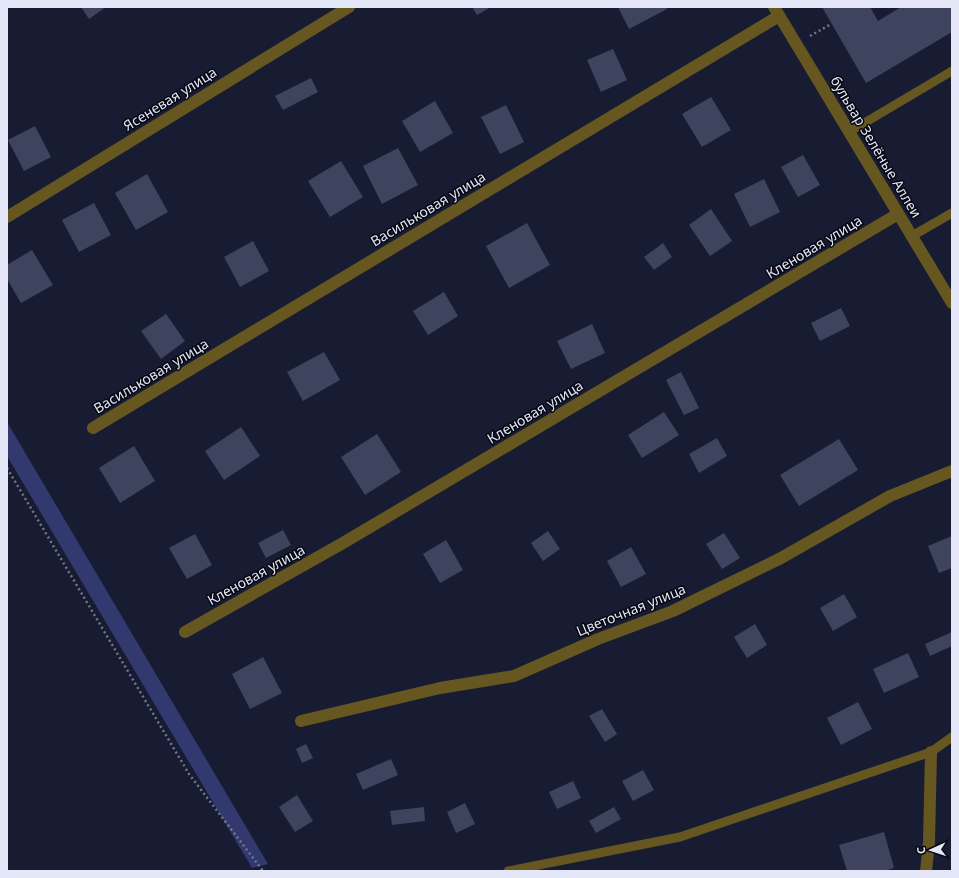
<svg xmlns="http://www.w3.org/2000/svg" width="959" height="878" font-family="'Noto Sans',sans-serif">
<rect width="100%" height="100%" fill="#181c33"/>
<path fill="#31396e" d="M7 422 268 864 252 868 7 456Z"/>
<path fill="#3e445e" d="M81 7H106L89 19Z
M472 7H491L477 15Z
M618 7H666L667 9 629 29Z
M822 7H870L878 21 901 7H952V32L866 83Z
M613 49 627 80 601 92 587 60Z
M311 78 318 92 283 110 275 96Z
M711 97 731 130 702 147 682 114Z
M435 101 453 133 420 152 402 121Z
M506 105 524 142 500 154 481 117Z
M35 126 51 157 24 171 8 140Z
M398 148 418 185 382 204 363 166Z
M803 155 820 185 798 197 781 167Z
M341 161 363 197 330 217 308 181Z
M147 174 168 212 136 230 115 193Z
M764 179 780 212 750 227 734 194Z
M94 203 111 235 79 252 62 220Z
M711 209 732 241 710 256 689 225Z
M527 223 550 265 509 288 486 246Z
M253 241 269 271 240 287 224 257Z
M663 243 672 257 654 270 644 257Z
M32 250 53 285 21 303 7 279V265Z
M444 292 458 316 428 335 413 311Z
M841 308 850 326 820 341 811 323Z
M166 314 185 341 161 359 141 331Z
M592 324 605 353 571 369 557 341Z
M324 352 340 380 303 401 287 372Z
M681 372 699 408 684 415 666 380Z
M664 412 679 435 642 458 628 435Z
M241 427 260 456 224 480 205 451Z
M377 434 401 472 365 495 341 457Z
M717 438 727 456 699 473 689 454Z
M839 439 858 470 799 506 780 475Z
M134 446 155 481 120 503 99 468Z
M283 530 291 545 266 558 258 543Z
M548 531 560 549 543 561 531 543Z
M724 533 740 558 722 569 706 544Z
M195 534 212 565 187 579 169 548Z
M952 536V568L939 573 928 546Z
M446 540 463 570 440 583 423 554Z
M631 547 646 574 621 587 607 561Z
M844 594 857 617 833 631 820 608Z
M755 624 767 645 747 658 734 637Z
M952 632V646L930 656 925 644Z
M908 653 919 677 884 693 873 669Z
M263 657 282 693 250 709 232 674Z
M858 702 872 729 841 745 827 718Z
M602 709 617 734 605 742 589 716Z
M306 744 313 758 302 763 296 749Z
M391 759 398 775 363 790 356 774Z
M643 770 654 790 633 801 622 781Z
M573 781 581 798 557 809 549 792Z
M297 795 313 821 295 832 279 807Z
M465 803 475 824 456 833 447 812Z
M424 807 425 821 392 825 390 811Z
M614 807 621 819 596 833 589 821Z
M884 832 894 868 884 871H847L839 845Z"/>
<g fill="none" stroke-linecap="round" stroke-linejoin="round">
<path stroke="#73778b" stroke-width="2.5" stroke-dasharray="2 3" stroke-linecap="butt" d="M810 36 831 24
M7 468 189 774 263 871"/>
<path stroke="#665620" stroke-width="9" d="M849 132 952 71
M912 236 952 213
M508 871 680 837 931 752 952 737"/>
<path stroke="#665620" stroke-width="12" d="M774 7 952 303
M7 217 349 7
M93 428 779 16
M185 632 343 543 898 214
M301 721 440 688 514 676 598 639 673 611 781 558 890 496 952 471
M926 871 929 842 931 752"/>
</g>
<g text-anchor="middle" stroke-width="3" stroke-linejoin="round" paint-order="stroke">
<g font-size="14" fill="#e2e6f6" stroke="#060711">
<text transform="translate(170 99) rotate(-32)" y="5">Ясеневая улица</text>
<text transform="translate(876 147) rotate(59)" y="5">бульвар Зелёные Аллеи</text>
<text transform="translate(428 209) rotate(-31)" y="5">Васильковая улица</text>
<text transform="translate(814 247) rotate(-31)" y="5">Кленовая улица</text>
<text transform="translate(151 376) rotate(-31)" y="5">Васильковая улица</text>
<text transform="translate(535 412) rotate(-31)" y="5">Кленовая улица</text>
<text transform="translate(256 575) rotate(-29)" y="5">Кленовая улица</text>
<text transform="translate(631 610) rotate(-22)" y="5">Цветочная улица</text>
</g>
</g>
<rect width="959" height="878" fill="none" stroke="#e2e6f6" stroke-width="16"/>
<g transform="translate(931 850) rotate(267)" stroke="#060711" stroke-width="3" paint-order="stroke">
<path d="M0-3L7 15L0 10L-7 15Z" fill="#e2e6f6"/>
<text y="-6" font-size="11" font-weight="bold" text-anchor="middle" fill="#e2e6f6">С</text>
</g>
</svg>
